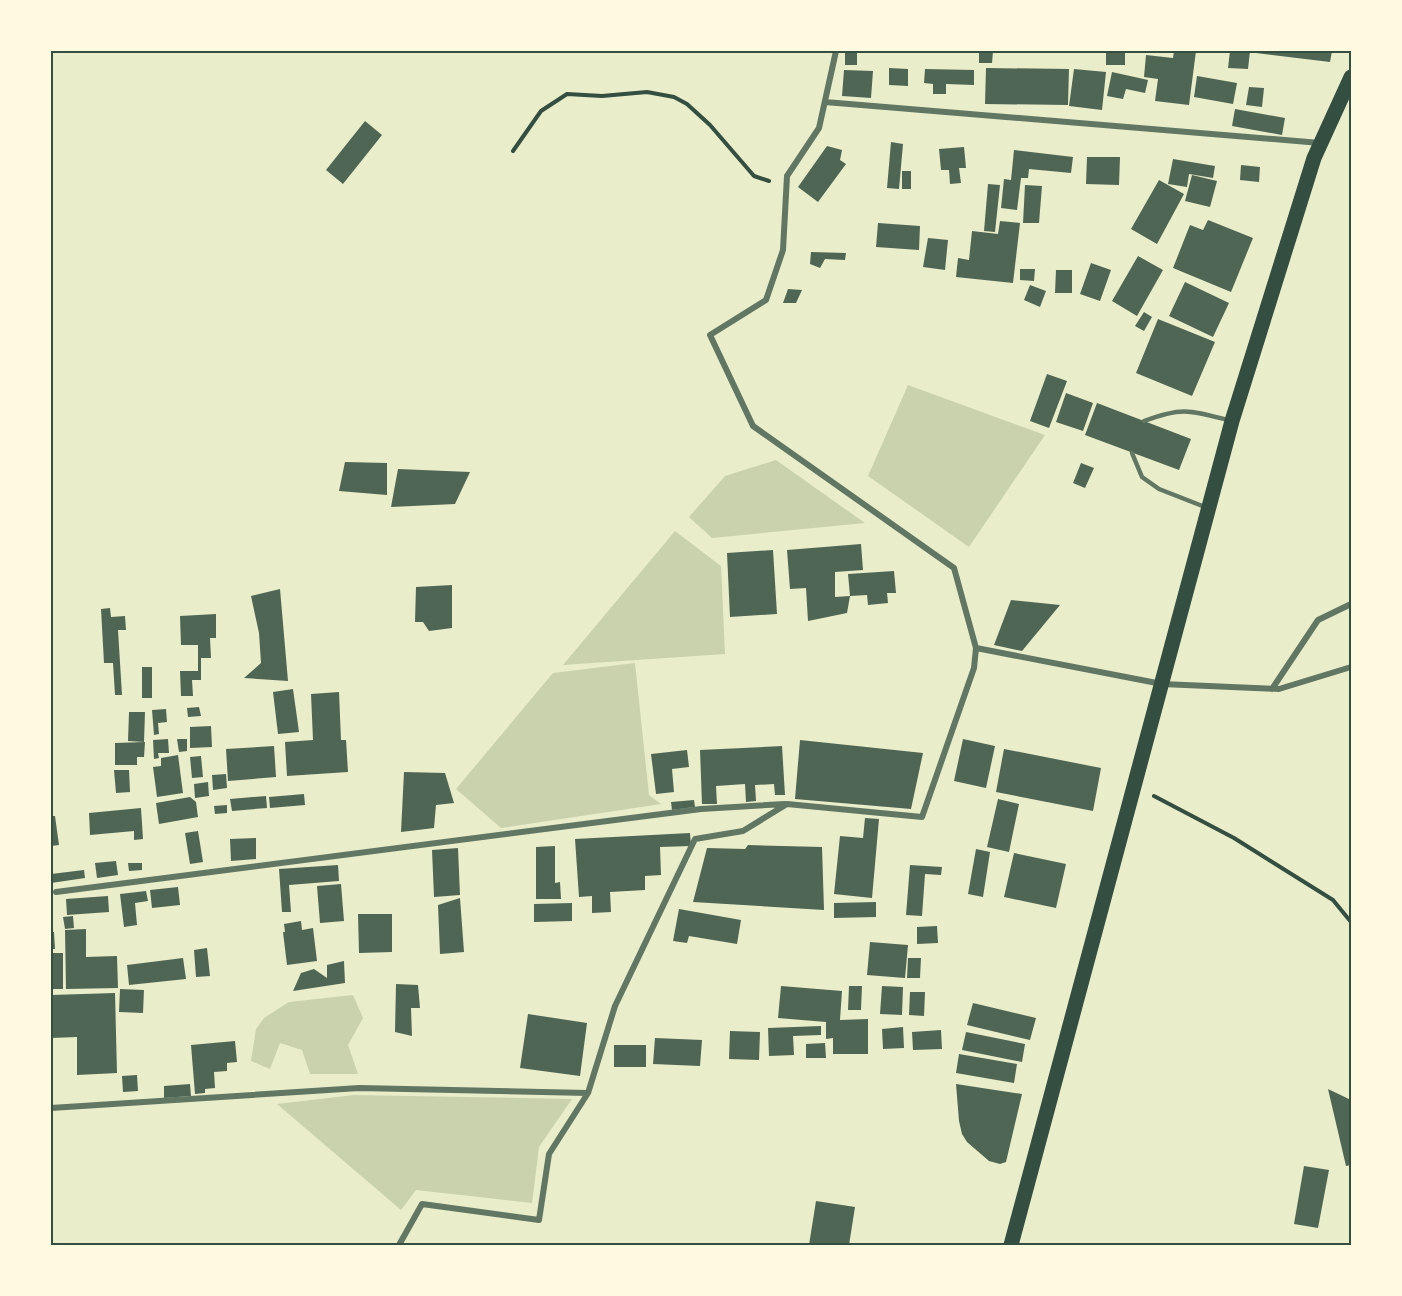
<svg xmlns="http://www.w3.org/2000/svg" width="1402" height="1296" font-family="Overpass,sans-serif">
<rect width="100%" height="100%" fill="#e9edc9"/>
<path fill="#cad2ad" d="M908 385 1045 435 969 547 868 476Z
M776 460 865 523 712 538 689 517 725 476Z
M675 531 721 566 725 654 563 665Z
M635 663 649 795 661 804 501 828 456 789 553 673Z
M353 995 363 1018 348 1045 358 1074H310L302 1050 280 1043 270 1069 251 1061 256 1029 264 1018 289 1002Z
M354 1095 572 1099 539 1147 532 1203 416 1190 401 1210 277 1104Z"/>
<path fill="#4f6655" d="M845 51H857V65H845Z
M979 51H993L992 63H979Z
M1106 51H1125V65H1106Z
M1174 51H1196L1189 105 1155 101 1158 79 1144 77 1146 55 1173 58Z
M1230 51H1250L1248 69 1228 68Z
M1256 51H1332L1330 62 1256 53Z
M889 68 908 69V86L889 85Z
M986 68 1069 69 1068 105 985 104Z
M925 69 974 70V85L946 84V94H933V84L924 83Z
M1074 69 1106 72 1102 110 1069 106Z
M844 70 873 71 871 98 842 96Z
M1112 72 1148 80 1145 93 1126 89 1123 99 1107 96Z
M1197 76 1237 83 1233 104 1194 97Z
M1249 87 1264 88 1262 107 1246 105Z
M1235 109 1285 118 1282 135 1232 126Z
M365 121 382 135 343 184 326 170Z
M891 142 903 144 899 189 887 188Z
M827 146 842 150 840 160 846 164 818 202 798 187Z
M964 147 966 168H959L961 183 950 184 949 170H941L939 149Z
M1014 150 1073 157 1071 173 1029 169 1028 178H1021L1017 210 1001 208 1004 179 1011 180Z
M1087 157H1120L1119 185 1086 184Z
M1173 159 1215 166 1213 178 1189 174 1187 187 1168 184Z
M1241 165 1260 167 1259 182 1240 180Z
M902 171H911V189H902Z
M1192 175 1217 181 1210 207 1185 201Z
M1159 180 1184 194 1157 244 1131 229Z
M988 184 1000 185 995 232 984 231Z
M1025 185 1042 186 1039 223H1023Z
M1208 220 1253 238 1231 292 1173 268 1190 225 1203 230Z
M1000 221 1020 223 1013 283 956 277 958 258 969 260 972 231 998 234Z
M878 223 920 226 919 250 876 247Z
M928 238 948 240 945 270 923 267Z
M811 252 846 253 845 260 825 259 820 268 810 264Z
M1138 256 1163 270 1137 316 1112 301Z
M1091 263 1111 270 1100 301 1080 294Z
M1020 269H1035L1034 281 1020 280Z
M1056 270H1072V293H1055Z
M1185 282 1229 303 1213 337 1169 316Z
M1030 285 1046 291 1040 307 1024 300Z
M788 289 802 290 796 303H783Z
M1144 312 1152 317 1144 331 1135 326Z
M1158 319 1215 342 1192 396 1136 373Z
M1047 374 1067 381 1049 428 1030 421Z
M1066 393 1093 403 1083 431 1056 422Z
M1097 403 1191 439 1179 470 1085 435Z
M345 462 387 463V495L339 491Z
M1081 463 1094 468 1085 488 1073 483Z
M398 469 470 472 455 504 391 507Z
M861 544 863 570 835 572V597L850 596 847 613 808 621 806 588 790 589 787 550Z
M773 550 777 614 730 617 727 553Z
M894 571 896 593H887L888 603 868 605 867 595 850 596 848 574Z
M452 585V628L429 631 423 622H415L416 587Z
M280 589 288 681 244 678 261 663 259 633 251 596Z
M1011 600 1060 605 1022 651 994 645Z
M110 608 111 617 125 616 126 630H118L122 695H115L113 663H104L101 609Z
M216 614V638H210L211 658H201V680H192L193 696H181L180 671H198V645H181L180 616Z
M142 667H152V698H142Z
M293 689 299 732 278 734 273 692Z
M339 692 341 740H346L348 772 287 776 285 742 313 740 311 694Z
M199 707 201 716 188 717 187 708Z
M166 709 167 722 158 723 159 734 154 735 152 710Z
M129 712H145L144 742 128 741Z
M211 726 212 747 190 748V727Z
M168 739 169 753H158L159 758 154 759 153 740Z
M177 739H187V751L179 752Z
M963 739 995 746 986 788 954 781Z
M800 740 923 753 911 809 795 799Z
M145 742 144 757H137V765H115V743Z
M274 746 276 777 228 781 226 749Z
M782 746 785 795H775L774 784 755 785 756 801 746 802 745 784 716 786 717 804H702L700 750Z
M1004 749 1101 768 1093 811 996 792Z
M687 750 689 767 672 769 674 792 656 794 651 754Z
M178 755 183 793 157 797 153 767 161 766V758Z
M201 756 203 777 192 778 190 757Z
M114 770H129L130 792 116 793Z
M404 772 445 773 454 803 436 805 434 828 401 832Z
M226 774 227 788 213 790 212 775Z
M208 782 209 796 195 798 194 784Z
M304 794 305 805 270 808 269 797Z
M266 796 267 808 232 811 230 799Z
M190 797 196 802 198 817 159 824 156 803Z
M998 799 1019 804 1009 852 987 847Z
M694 800 695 807 672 810 671 802Z
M227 805V813L215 814 214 806Z
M141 808 143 839 134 840V831L90 835 89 813Z
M51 816H55L59 845 51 846Z
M865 818 879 819 872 898 834 894 840 836 863 838Z
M198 831 203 862 190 864 185 833Z
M690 833 691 846 660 847 661 875 645 876V890L610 892 611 912 592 913V896L579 897 575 839Z
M256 838V859L231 861 230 839Z
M748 845 822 847 824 910 693 902 707 848 745 849Z
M555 846V883L560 882 561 899H536V847Z
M458 848 460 895 434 897 432 850Z
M976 849 990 852 983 897 968 894Z
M1014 853 1066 864 1056 908 1004 897Z
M116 861 118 875 97 878 95 863Z
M128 863H142V870L129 871Z
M338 865 339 881 289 885 291 912H282L279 869Z
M910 865 942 867 941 875 925 874 922 916 906 915Z
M84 870 85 878 51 883V874Z
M341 884 344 921 320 923 317 886Z
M178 887 180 905 152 908 150 890Z
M146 891 148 901 135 903 137 925 124 927 120 894Z
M108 896 109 912 67 915 66 899Z
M460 898 464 952 440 954 438 905Z
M876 902V917L834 918V903Z
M572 903V921L534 922V904Z
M679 909 741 920 737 944 689 936 687 943 673 941Z
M358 914H392V952L359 953Z
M73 916 74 928 65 929 63 917Z
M301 921 302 930 313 928 317 961 287 965 283 932H285L284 924Z
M937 926 938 943 917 944V927Z
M86 929V957L117 956 118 988 66 989 65 930Z
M51 932H54L55 949H51Z
M870 942 908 945 905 978 867 975Z
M207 948 210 976 196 977 194 950Z
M51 953H63V989H51Z
M183 958 186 979 129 985 127 965Z
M908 958H921L920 978H907Z
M344 961 345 983 293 991 301 973 314 969 327 978V965Z
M396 984 418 985 420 1008H411L412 1036 395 1032Z
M781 986 842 991 840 1020 868 1019V1054H833V1038L826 1039V1022L778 1018Z
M849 986H862L861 1010H848Z
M882 986 903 987 902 1015 880 1014Z
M120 989 144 990 143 1013 119 1012Z
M910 992H925L924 1016 909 1015Z
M115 993 117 1073 77 1075V1037L51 1038V995Z
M973 1003 1036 1018 1030 1040 967 1025Z
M528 1014 587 1023 580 1076 520 1068Z
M821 1026V1035L793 1036 794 1055 769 1056 768 1028Z
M903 1027 904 1048 883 1049 882 1029Z
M941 1030 942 1049 913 1050 912 1032Z
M730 1031 760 1032 759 1060 729 1059Z
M966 1032 1025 1044 1022 1062 962 1050Z
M655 1038 702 1040 700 1066 653 1064Z
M235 1041 237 1062 227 1063V1071L214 1072 215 1088 205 1089V1093L195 1094 191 1045Z
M825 1043 826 1058H806V1044Z
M614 1045H646V1067H614Z
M959 1054 1017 1064 1014 1083 956 1073Z
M137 1075 138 1091 123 1092 122 1076Z
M190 1084 191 1096 164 1098V1086Z
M956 1084 1022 1094 1006 1162 1000 1164 989 1161 967 1142 962 1134 959 1121Z
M1328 1089 1351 1100V1165L1346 1166Z
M1304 1166 1329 1170 1318 1228 1294 1224Z
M816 1201 855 1207 849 1245H809Z"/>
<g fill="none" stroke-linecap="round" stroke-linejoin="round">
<path stroke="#344e41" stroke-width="4" d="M513 151 541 111 567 94 602 96 647 92 674 97 687 104 710 125 754 176 769 181
M1154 796 1234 838 1333 900 1351 922"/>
<path stroke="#617663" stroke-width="4.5" d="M1144 421C1182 407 1189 410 1228 420
M1132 453 1142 477 1159 489 1205 507"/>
<path stroke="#617663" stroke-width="6" d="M836 51 819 128 787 176 783 250 766 300 710 335 753 426 954 568 976 648
M825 102 1320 143
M1272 689 1318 620 1351 604
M56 892 701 809 785 804
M51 1108 359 1088 588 1093 615 1006 695 839 743 831 787 804 922 817 974 668 976 648 1162 684 1279 689 1351 667
M399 1245 422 1204 539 1220 549 1154 588 1093"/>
<path stroke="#344e41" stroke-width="15" d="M1011 1245 1232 421 1314 158 1351 77"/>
</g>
<rect width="1402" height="1296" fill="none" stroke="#fefae0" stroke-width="105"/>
<rect x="52" y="52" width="1298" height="1192" fill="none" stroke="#344e41" stroke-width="2"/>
</svg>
